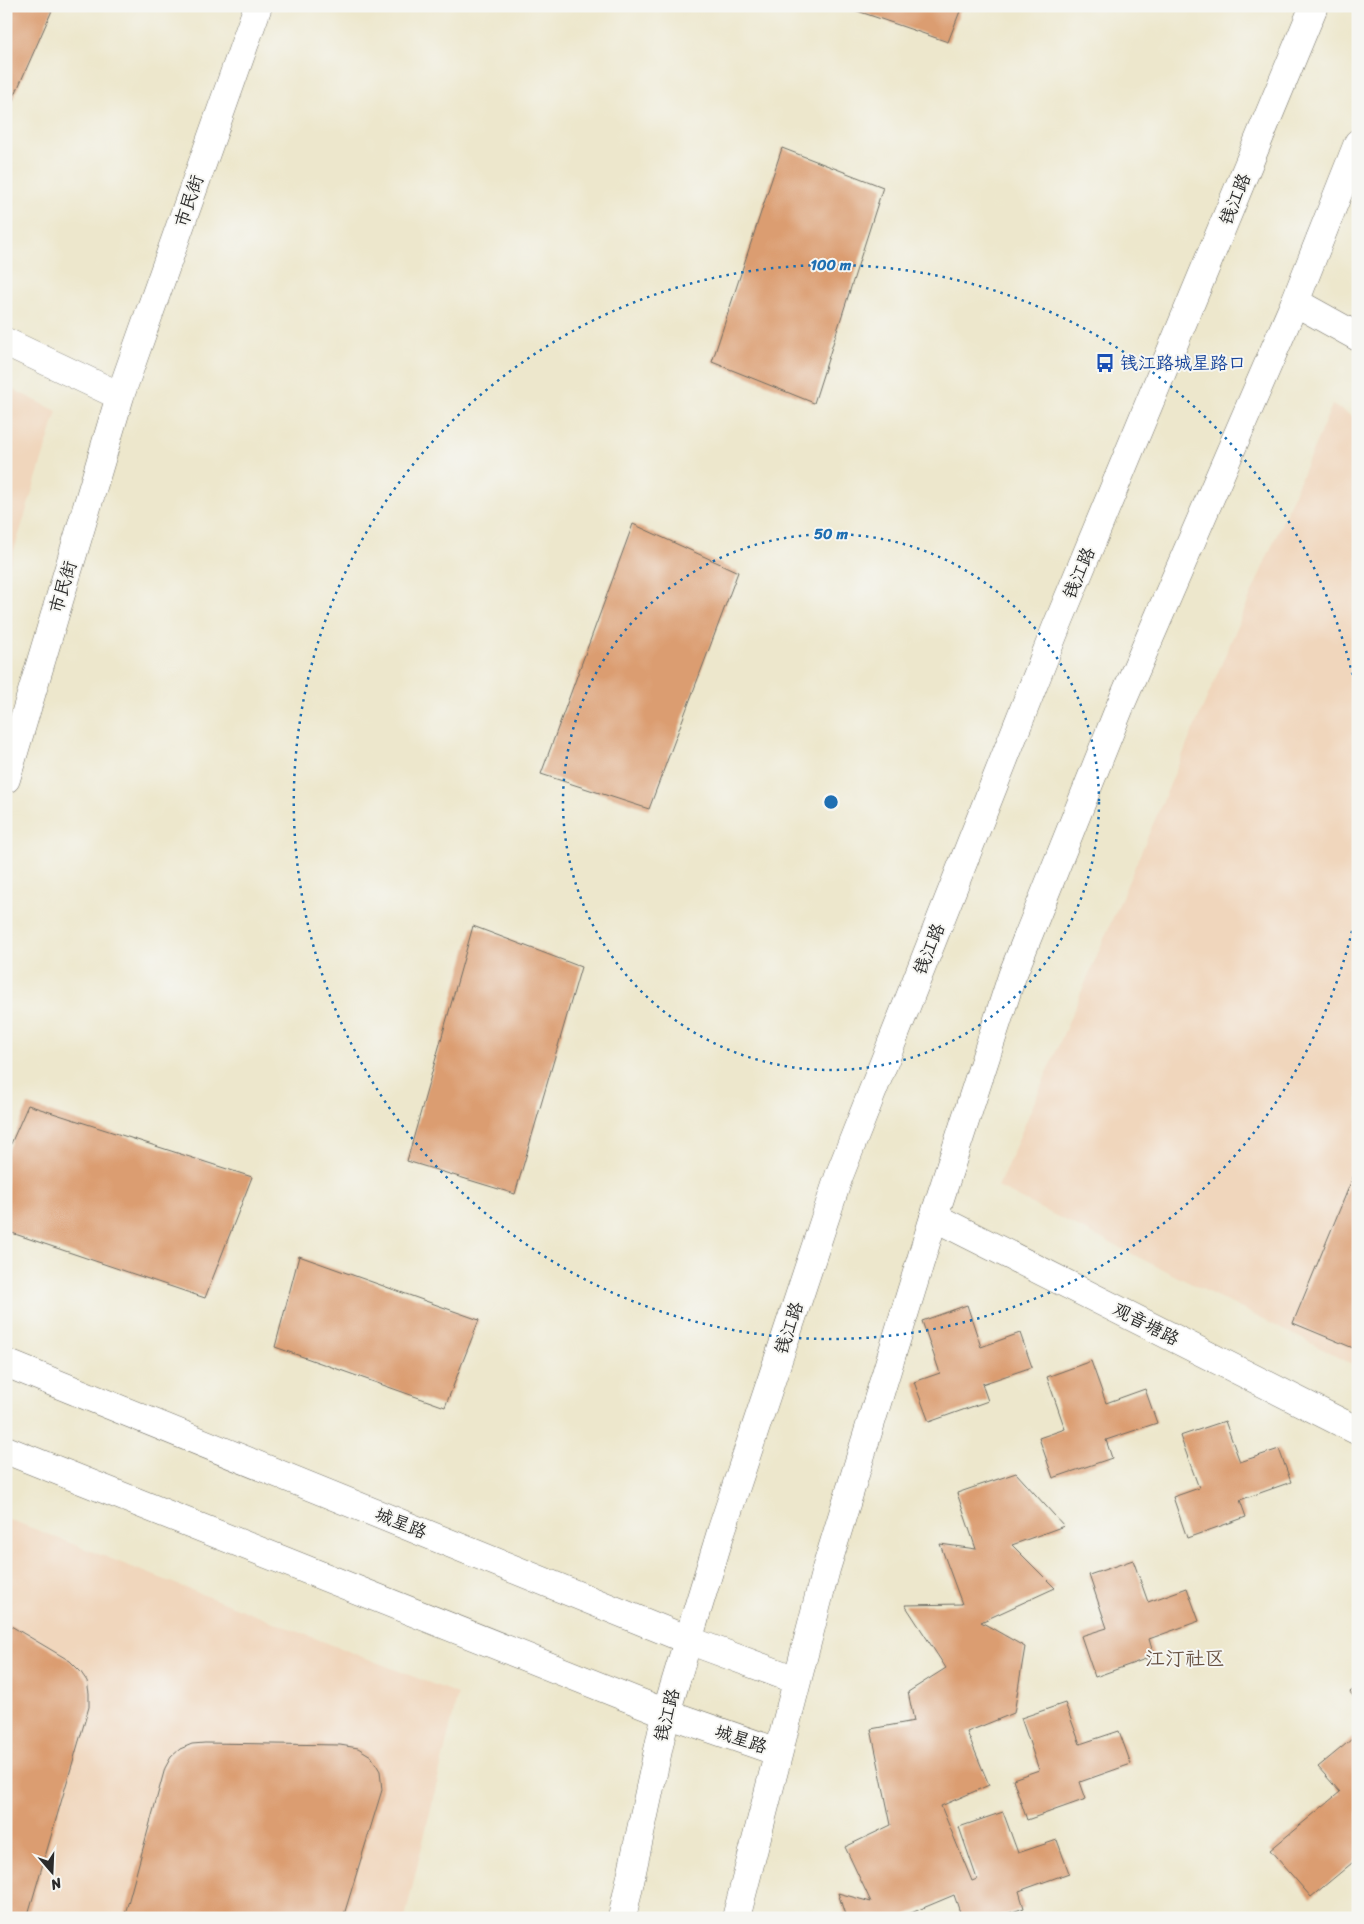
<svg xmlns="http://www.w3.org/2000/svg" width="1364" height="1924" font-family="Sriracha,'LXGW WenKai TC',sans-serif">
<rect width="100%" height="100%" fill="#f6f6f2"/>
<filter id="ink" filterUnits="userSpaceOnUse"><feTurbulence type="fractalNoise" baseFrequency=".02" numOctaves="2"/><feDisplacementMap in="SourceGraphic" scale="10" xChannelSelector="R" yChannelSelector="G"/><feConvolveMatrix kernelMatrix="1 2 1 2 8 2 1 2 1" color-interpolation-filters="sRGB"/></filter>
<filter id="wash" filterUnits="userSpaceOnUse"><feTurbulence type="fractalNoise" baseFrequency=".0096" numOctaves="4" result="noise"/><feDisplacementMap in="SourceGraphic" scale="20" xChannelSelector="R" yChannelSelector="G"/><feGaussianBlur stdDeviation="1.12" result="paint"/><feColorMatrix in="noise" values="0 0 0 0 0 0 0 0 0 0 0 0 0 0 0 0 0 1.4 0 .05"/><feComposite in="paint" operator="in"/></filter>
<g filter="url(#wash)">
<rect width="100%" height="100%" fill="#ede7cc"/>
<path fill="#f0d6bc" d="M6 386 57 411 6 577Z
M1332 405 1358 419V1367L998 1187Z
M6 1518 458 1694 405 1918H6Z"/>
<g id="blocks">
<path fill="#db9d71" d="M6 6H54L6 115Z
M843 6H962L948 42Z
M782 148 883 187 814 403 712 362Z
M633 524 738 572 649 809 541 774Z
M473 926 581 967 515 1194 407 1161Z
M28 1105 252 1177 205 1298 6 1231V1155Z
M1358 1165V1350L1293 1323Z
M299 1256 479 1320 445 1407 275 1347Z
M967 1305 981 1347 1020 1333 1032 1367 982 1384 988 1401 929 1422 914 1382 940 1373 922 1321Z
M1091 1361 1106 1403 1145 1389 1157 1423 1106 1440 1112 1458 1053 1478 1039 1438 1065 1429 1047 1377Z
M1225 1421 1240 1462 1279 1449 1291 1482 1240 1500 1246 1517 1187 1538 1173 1497 1199 1488 1180 1436Z
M1016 1473 1064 1526 1012 1545 1055 1588 981 1622 1025 1647 1014 1713 967 1732 989 1785 941 1806 972 1881 977 1879 959 1827 1003 1812 1018 1853 1057 1840 1069 1873 1019 1891 1024 1908 995 1918H962L954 1895 904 1916 906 1918H846L838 1893 871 1902 845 1847 891 1825 871 1729 914 1721 908 1692 946 1668 905 1605 962 1604 940 1544 976 1549 957 1493Z
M1133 1560 1148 1602 1187 1588 1199 1621 1149 1639 1154 1656 1095 1677 1081 1636 1107 1628 1089 1575Z
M6 1623 70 1661 80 1671 87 1681 89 1693V1707L27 1918H6Z
M1358 1686V1703L1350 1692Z
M1065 1703 1080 1744 1119 1731 1131 1764 1080 1782 1086 1799 1027 1820 1013 1779 1039 1770 1021 1718Z
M1358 1737V1858L1311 1897 1270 1850 1340 1792 1318 1767 1352 1739Z
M205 1743 340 1745 358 1748 371 1756 380 1771 382 1790 343 1918H124L165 1768 171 1757 180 1749 192 1744Z"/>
</g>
</g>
<g filter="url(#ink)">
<use href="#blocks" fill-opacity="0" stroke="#6f6d63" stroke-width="1"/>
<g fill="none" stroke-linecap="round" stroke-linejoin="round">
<g stroke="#6f6d63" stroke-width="29">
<path id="minor" d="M1295 302 1358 337
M6 342 120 396
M6 779 120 396 258 6
M934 1217 1358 1431
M6 1363 688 1640 796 1680
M6 1450 666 1713 778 1752"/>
</g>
<g stroke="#6f6d63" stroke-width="29">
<path id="major" d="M622 1918 666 1713 721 1532 839 1176 1056 628 1314 6
M736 1918 826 1569 934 1217 1012 976 1121 704 1295 302 1358 143"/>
</g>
<use href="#minor" stroke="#fff" stroke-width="28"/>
<use href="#major" stroke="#fff" stroke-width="28"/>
</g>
</g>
<g fill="none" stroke="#1f6fb2" stroke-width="2.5" stroke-dasharray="2.5 5">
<circle cx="831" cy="802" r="268"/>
<path d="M1357 909A537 537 0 1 1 1357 695"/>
</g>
<defs>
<g id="bus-bare" transform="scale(1.5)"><path d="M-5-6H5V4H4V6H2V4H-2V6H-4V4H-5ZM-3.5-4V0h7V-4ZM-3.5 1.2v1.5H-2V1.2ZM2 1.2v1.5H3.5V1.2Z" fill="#1a4fb4" stroke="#f6f6f2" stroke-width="2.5" paint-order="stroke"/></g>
</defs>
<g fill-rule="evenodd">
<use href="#bus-bare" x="1105" y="363"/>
</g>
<g text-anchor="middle" stroke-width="4" stroke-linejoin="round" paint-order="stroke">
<g font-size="18" fill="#2b2b2b" stroke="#f6f6f2">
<text transform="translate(1235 199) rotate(-68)" y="6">钱江路</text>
<text transform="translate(189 201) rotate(-71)" y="6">市民街</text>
<text transform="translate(1079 573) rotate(-67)" y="6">钱江路</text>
<text transform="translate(63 587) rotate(-73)" y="6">市民街</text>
<text transform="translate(929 949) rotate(-68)" y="6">钱江路</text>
<text transform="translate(1146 1324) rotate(27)" y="6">观音塘路</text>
<text transform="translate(789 1328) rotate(-72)" y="6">钱江路</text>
<text transform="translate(401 1523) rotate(22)" y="6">城星路</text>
<text transform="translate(667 1715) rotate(-76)" y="6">钱江路</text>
<text transform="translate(741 1739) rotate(19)" y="6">城星路</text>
</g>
<g font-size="18" fill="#164399" stroke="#f6f6f2" text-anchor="start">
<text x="1120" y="369">钱江路城星路口</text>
</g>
<g font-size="20" fill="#695344" stroke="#f6f6f2">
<text x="1185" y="1665">江汀社区</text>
</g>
</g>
<circle cx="831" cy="802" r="8" fill="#1f6fb2" stroke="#f6f6f2" stroke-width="2.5"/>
<g font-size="15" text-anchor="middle" font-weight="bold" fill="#1f6fb2" stroke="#f6f6f2" stroke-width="4" stroke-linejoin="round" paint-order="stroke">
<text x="831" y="270">100 m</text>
<text x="831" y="539">50 m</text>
</g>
<rect width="1364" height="1924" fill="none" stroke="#f6f6f2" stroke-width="25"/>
<g transform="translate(52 1872) rotate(161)" stroke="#f6f6f2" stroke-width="4" paint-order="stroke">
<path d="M0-4L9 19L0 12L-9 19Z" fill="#2b2b2b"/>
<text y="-8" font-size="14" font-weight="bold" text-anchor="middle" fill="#2b2b2b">N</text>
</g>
</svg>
